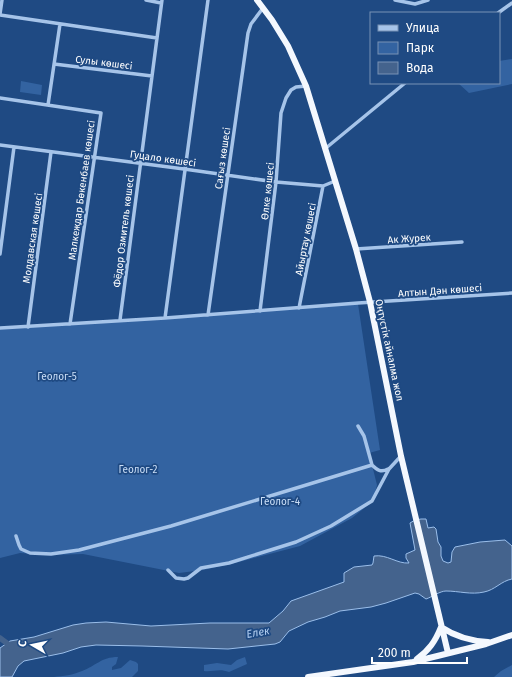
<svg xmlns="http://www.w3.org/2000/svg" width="512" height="677" font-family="'Fira Sans',sans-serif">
<rect width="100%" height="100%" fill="#1f4a83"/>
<path fill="#3363a1" d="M512 59V84L469 93 458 83H499V61Z
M21 81 42 85 41 95 20 92Z
M358 304 380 450 369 453 377 485 373 501 352 518 300 546 235 563 203 570 179 573 83 554 49 555 20 553 0 558V328Z
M118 657 116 664 112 667V670L121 668 130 660 136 662 138 664V671L132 677H54C63 676 73 675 82 671 96 666 101 657 118 657Z
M245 657 247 664 229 672C219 668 214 672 204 671V665L217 663 231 665 237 660Z
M512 665V677H494L501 671Z"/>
<path fill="#44638d" stroke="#9abeea" d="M421 519H426L428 528 434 527 436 529 438 542 441 547V556L443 561 448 563 451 562 452 552 455 547 480 542 505 540 512 546V579C501 581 495 590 484 592 471 595 459 591 446 591 440 591 432 597 426 599L419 594 415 593 386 603 371 607 340 611 325 617 308 622 289 631 280 642 275 644 228 649 142 646 96 645 81 647 63 653 24 661 18 666 12 677H0V648L10 641 34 637 73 625 86 623 106 622 151 626 210 623H269L283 611 291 601 344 582V573L354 567 372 565 373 563 374 556C387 554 397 564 409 563L406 558V554L415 550 410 523 415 520Z"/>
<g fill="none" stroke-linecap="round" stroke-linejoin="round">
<path stroke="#44638d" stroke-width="5.5" d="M0 638 12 647"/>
<path stroke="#a6c4e9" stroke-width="3.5" d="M146 0 161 3
M395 0 415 4 428 0
M498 13 512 3
M0 14 2 0
M0 15 157 38
M54 64 152 76
M0 98 101 113 70 324
M48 105 60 24
M0 145 184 169 276 182 323 186
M326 148 405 83
M356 249 462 242
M0 254 14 147
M299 308 323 186 335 181
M260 311 276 182 281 113 286 98 291 90 296 87 306 86
M208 315 248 33 251 24 263 8
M165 318 208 0
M120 320 162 0
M28 327 51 152
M0 328 165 318 358 303 512 293
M372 465C377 470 381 473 388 469
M16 536 19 545 21 549 30 553 51 554 79 550 171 526 372 465 364 436 358 426
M168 570 176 578 184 579 188 578 201 568 229 563 296 542 331 526 372 501 389 469 401 456"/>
<path stroke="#f4f8fe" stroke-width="6" d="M257 0 272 20 288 46 306 86 356 249 370 302 401 456 448 653
M417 659C429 650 435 642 441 627 456 637 470 641 488 642
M308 677 413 662 486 644 512 635"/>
</g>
<g text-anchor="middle" stroke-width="3.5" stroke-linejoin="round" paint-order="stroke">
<g font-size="10" fill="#fff" stroke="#1f4a83">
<text transform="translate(104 62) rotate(7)" y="4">Сулы көшесі</text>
<text transform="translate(163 158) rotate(8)" y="4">Гуцало көшесі</text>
<text transform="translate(222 158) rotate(-82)" y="4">Сағыз көшесі</text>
<text transform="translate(81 190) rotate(-82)" y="4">Малкеждар Бөкенбаев көшесі</text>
<text transform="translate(267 191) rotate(-84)" y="4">Өлке көшесі</text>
<text transform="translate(123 231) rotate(-83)" y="4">Фёдор Озмитель көшесі</text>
<text transform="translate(32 238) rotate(-82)" y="4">Молдавская көшесі</text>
<text transform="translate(409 238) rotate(-4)" y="4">Ак Журек</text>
<text transform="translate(305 239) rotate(-79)" y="4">Айыртау көшесі</text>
<text transform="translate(440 290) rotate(-4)" y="4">Алтын Дән көшесі</text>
<text transform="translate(390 350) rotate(78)" y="4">Оңтүстік айналма жол</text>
</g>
<g font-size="10" fill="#cadef7" stroke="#1f4a83">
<text x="57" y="380">Геолог-5</text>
<text x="138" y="473">Геолог-2</text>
<text x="280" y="505">Геолог-4</text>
</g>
<g font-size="11" font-style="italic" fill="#b2cef1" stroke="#1f4a83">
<text transform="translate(258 632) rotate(-10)" y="4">Елек</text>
</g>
</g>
<rect x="370" y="12" width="130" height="72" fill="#1f4a83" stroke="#7992b5"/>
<rect x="378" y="25" width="20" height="6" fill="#a6c4e9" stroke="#7992b5"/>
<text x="406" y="32" font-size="12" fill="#ffffff">Улица</text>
<rect x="378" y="42" width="20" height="12" fill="#3363a1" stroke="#7992b5"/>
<text x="406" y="52" font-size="12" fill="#ffffff">Парк</text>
<rect x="378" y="62" width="20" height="12" fill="#44638d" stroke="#7992b5"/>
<text x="406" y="72" font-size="12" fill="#ffffff">Вода</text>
<g transform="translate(32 645) rotate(279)" stroke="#1f4a83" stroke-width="3" paint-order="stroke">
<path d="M0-3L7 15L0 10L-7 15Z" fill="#ffffff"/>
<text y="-6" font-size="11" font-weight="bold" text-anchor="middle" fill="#ffffff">С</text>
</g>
<path d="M372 657v6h95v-6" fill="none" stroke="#ffffff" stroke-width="2"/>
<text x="378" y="657" font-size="12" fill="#ffffff" stroke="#1f4a83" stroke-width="3" paint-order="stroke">200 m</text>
</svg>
